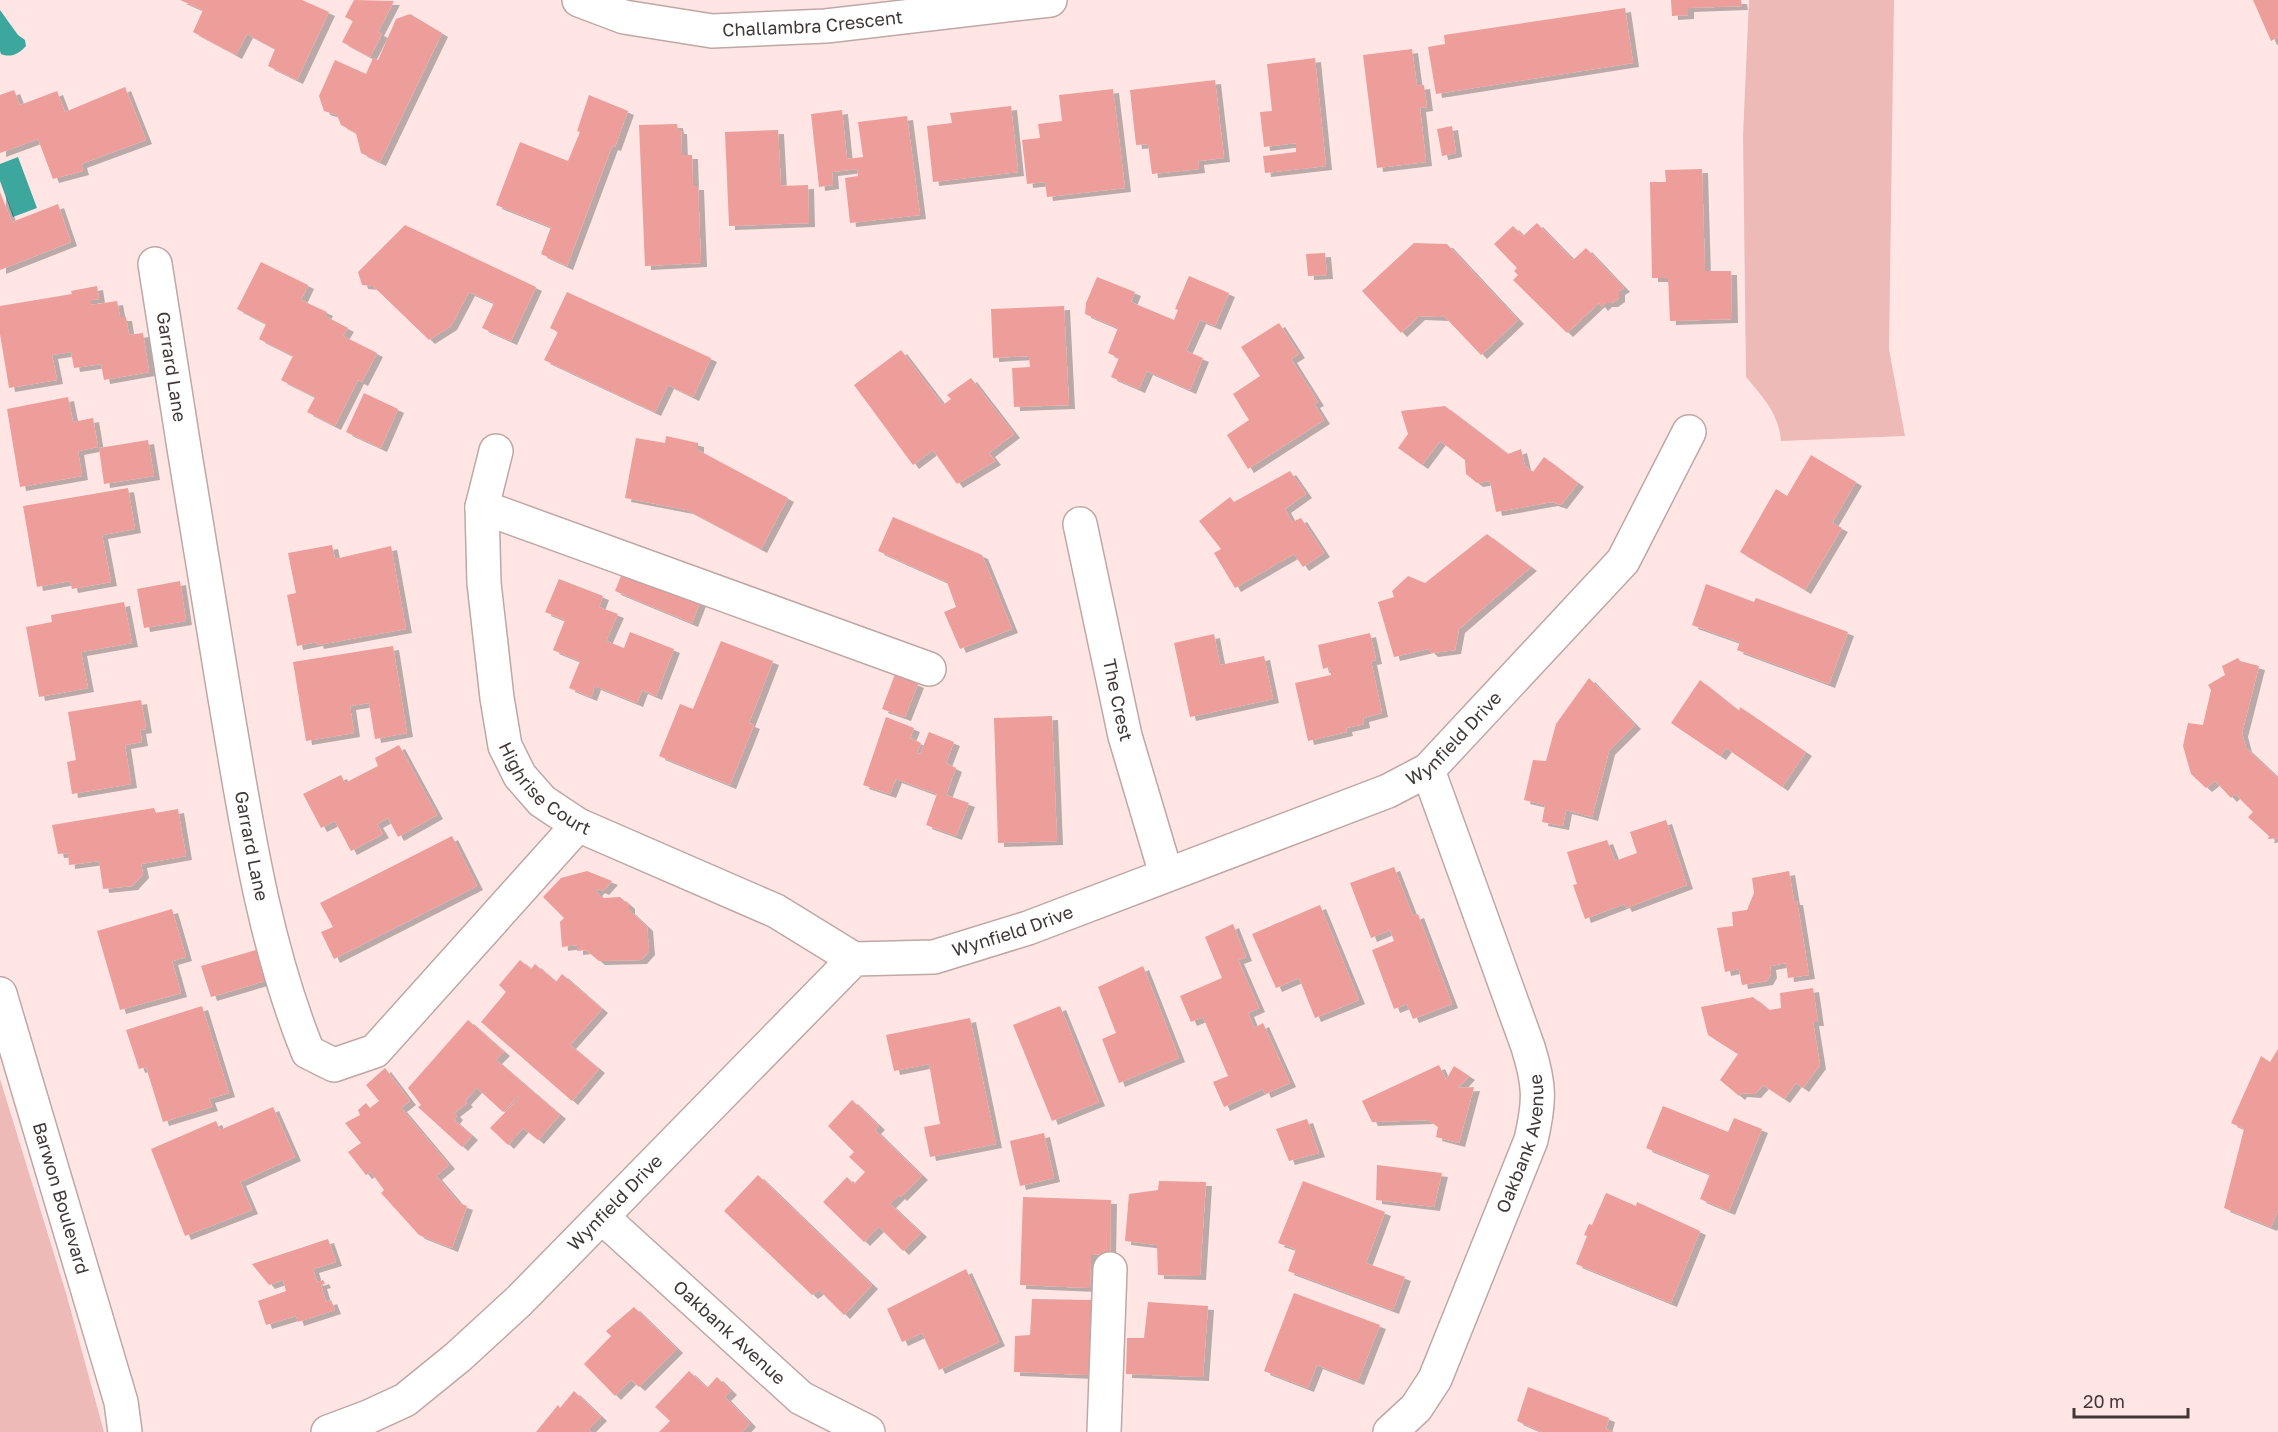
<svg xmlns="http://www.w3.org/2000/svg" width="2278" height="1432" font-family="'Golos Text',sans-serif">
<defs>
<filter id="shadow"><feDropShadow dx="6" dy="4" stdDeviation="0" flood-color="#0004"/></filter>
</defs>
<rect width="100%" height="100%" fill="#ffe6e5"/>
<path fill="#eebab7" d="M1749 0H1894L1889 349 1905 436 1781 441C1779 414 1763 397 1746 377L1743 135Z
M0 1079 66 1293 104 1432H0Z"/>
<path fill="#3ea79d" d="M0 10 18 35 25 40 26 46C19 54 11 58 1 54L0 51Z
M18 157 37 208 13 217 0 181V164Z"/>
<path fill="#ed9d9a" filter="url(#shadow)" d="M180 0H302L329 12 297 80 268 66 275 49 247 34 236 55 193 32 203 10Z
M354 0 394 1 378 32 382 34 370 57 342 42 353 21 345 17Z
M1671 0H1741L1742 6 1688 8V15L1672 16Z
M2253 0H2278V37L2271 41Z
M1625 8 1633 63 1436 94 1428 47 1445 44 1444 35Z
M410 14 442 33 380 162 361 153 356 133 341 125 337 115 324 111 319 96 335 60 366 74 373 58 378 60 396 19Z
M1412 49 1417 86 1424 85 1427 107 1420 108 1426 162 1377 168 1363 55Z
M1315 58 1326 166 1265 173 1263 156 1296 152V143L1264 147 1260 112 1272 111 1267 64Z
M1215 80 1224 158 1198 161 1199 169 1152 174 1148 144 1136 145 1130 90Z
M125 87 146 140 81 164 83 171 53 179 38 139 0 153V95L14 90 20 105 57 91 65 112Z
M1113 89 1125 188 1047 197 1045 182 1027 184 1022 140 1040 138 1038 124 1062 121 1059 95Z
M589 95 628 111 615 147 612 146 567 266 541 254 551 227 496 205 520 142 568 161 580 132 577 131Z
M1011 106 1018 172 933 182 927 126 952 123 950 113Z
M842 110 847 159 863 157 858 122 907 116 920 215 850 223 845 178 858 176 857 169 832 172 833 185 819 187 811 114Z
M677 124 678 130H681L682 155H692L693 186H698L701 263 645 266 639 125Z
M1452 126 1456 153 1442 156 1437 129Z
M778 130 781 186 808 185 809 223 729 226 725 132Z
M1702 169 1705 271H1731L1732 319 1670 321 1668 278H1652L1650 182H1666L1665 170Z
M0 192 12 222 58 204 71 242 0 270Z
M1537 223 1573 260 1586 248 1624 288 1619 291V298L1612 303H1606L1602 307 1599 303 1567 333 1513 280 1518 275 1514 271 1517 268 1494 244 1513 226 1523 236Z
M405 225 536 287 511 341 482 328 494 303 469 292 451 326 429 340 373 286 362 285 358 272Z
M1414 243 1447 244 1518 320 1481 355 1443 315 1442 317 1419 316 1401 333 1362 291Z
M1325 253 1327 275 1308 276 1306 254Z
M261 262 308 285 301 300 327 312 325 316 348 328 343 336 377 353 362 382 358 380 335 426 307 412 315 397 281 380 293 356 259 339 266 324 237 309Z
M1189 276 1229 293 1215 326 1200 320 1186 351 1203 358 1190 390 1147 371 1139 389 1111 377 1119 358 1108 353 1118 328 1085 314 1086 303 1097 277 1135 292 1131 302 1174 320 1178 310 1175 309Z
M97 286 99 299 91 300V305L117 301 120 317H126L129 335 143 333 149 372 104 380 101 364 74 368 71 352 52 355 57 380 9 388 0 334V306L72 294 71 291Z
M567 292 711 358 693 397 668 385 655 412 544 360 558 332 550 328Z
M1064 306 1069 405 1014 407 1012 368 1030 367 1029 356 993 358 991 309Z
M1279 323 1299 354 1291 359 1318 402 1314 404 1324 420 1248 469 1227 435 1249 420 1233 394 1260 376 1241 347Z
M901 350 943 405 951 399 947 395 971 378 1014 434 989 453 995 461 957 484 933 450 913 465 854 385Z
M364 393 398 409 381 448 346 432Z
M68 397 73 422 93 418 98 447 78 451 82 476 20 487 7 409Z
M1445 406 1508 454 1521 449 1525 466 1533 472 1544 457 1578 483 1561 505 1552 502 1496 512 1490 481 1477 483 1466 474 1465 460 1440 441 1422 465 1398 448 1408 434 1401 411Z
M666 436 698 443V450L788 498 761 549 687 510 625 498 636 438 665 443Z
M148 440 154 476 104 484 99 448Z
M1811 455 1856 482 1832 523 1842 528 1805 590 1740 552 1776 489 1787 496Z
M1290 471 1306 494 1285 509 1292 522 1301 518 1324 553 1303 567 1294 554 1235 588 1214 553 1221 549 1199 521 1230 497 1234 502Z
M128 488 135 529 102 535 111 582 72 589 70 581 37 587 23 506Z
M893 517 982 555 1012 629 960 649 944 612 956 607 947 582 878 551Z
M1487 534 1531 567 1459 629 1455 650 1432 653 1428 649 1394 657 1378 602 1394 597 1392 591 1408 576 1425 583Z
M332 545 335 559 391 546 406 629 318 645 317 642 297 646 287 595 296 593 288 553Z
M625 566 702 597 692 623 615 591Z
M559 579 603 596 599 607 618 614 606 641 624 648 630 632 674 649 656 696 642 690 637 703 595 686 591 697 569 688 580 661 553 650 565 620 545 612Z
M180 581 186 621 144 628 137 589Z
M1706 584 1754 602 1756 598 1848 632 1829 684 1737 650 1740 642 1692 625Z
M124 602 132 643 81 652 88 688 39 697 26 627 52 622 51 615Z
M1370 633 1376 660 1371 661 1382 713 1363 718 1364 724 1346 728 1347 732 1308 741 1295 683 1331 675 1329 667 1323 669 1318 645Z
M1214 634 1220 665 1264 656 1273 699 1190 717 1174 643Z
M721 641 773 661 749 723 754 725 730 785 659 756 680 704 693 709Z
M393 646 407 733 375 739 369 703 350 706 354 733 306 741 293 662Z
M2238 658 2240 661 2259 666 2242 733 2246 748 2278 778V838L2268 839 2269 836 2248 817 2253 812 2235 794 2231 798 2215 781 2206 788 2191 774 2183 746 2188 723 2203 725 2211 690 2208 685 2225 675 2222 666Z
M895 674 918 684 905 717 882 709Z
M1589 678 1635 725 1609 751 1592 817 1566 810 1563 826 1542 822 1545 805 1524 800 1533 760 1546 761 1556 724Z
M1700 680 1739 711 1740 707 1806 752 1782 787 1726 748 1720 756 1671 723Z
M141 700 146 729 140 730 142 742 125 745 131 784 72 794 67 762 76 760 68 712Z
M1052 716 1057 841 998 843 994 718Z
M886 717 914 728 910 738 921 743 917 753 920 754 929 732 954 742 946 763 956 768 946 795 969 803 956 836 926 825 937 794 896 779 890 794 863 785Z
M399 745 437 815 398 837 388 818 377 824 383 834 351 851 335 821 321 828 303 794 341 775 345 783 378 766 375 758Z
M154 808 156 813 178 809 186 856 141 864 143 874 132 886 103 889 99 861 69 865 68 853 58 854 52 825Z
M1666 820 1687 885 1626 908 1624 904 1585 919 1573 885 1577 884 1567 852 1607 840 1615 861 1637 853 1630 832Z
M452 836 477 886 334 959 321 932 333 927 320 903Z
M1394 867 1413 916 1418 914 1452 1004 1413 1019 1407 1004 1394 1009 1372 950 1394 941 1390 930 1371 938 1350 883Z
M587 871 612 881 603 891 599 889 596 892 602 898 620 897 629 905V910L647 927 649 951 641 960 599 961 586 950 577 951V945L562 947 560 922 564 918 543 897 561 878Z
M1789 871 1794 901H1797L1809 975 1788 978 1786 963 1770 966 1771 974 1767 981 1742 985 1739 969 1725 972 1717 928 1733 926 1732 912 1747 910 1754 893 1752 878Z
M1320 905 1359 1000 1315 1018 1299 978 1276 988 1252 934Z
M172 909 186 957 172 961 181 993 120 1010 97 931Z
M1233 924 1246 957 1238 960 1259 1008 1248 1013 1254 1028 1263 1023 1290 1083 1265 1094 1263 1089 1224 1107 1213 1082 1228 1076 1203 1017 1191 1022 1180 996 1222 978 1205 937Z
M256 950 265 981 211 997 201 966Z
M520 960 531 969 535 964 556 982 562 974 602 1009 570 1045 599 1069 572 1101 481 1022 506 992 499 985Z
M1143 966 1179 1058 1119 1083 1102 1039 1116 1033 1098 987Z
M1813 988 1818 1022H1813L1820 1065 1803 1088 1796 1083 1784 1099 1763 1085 1755 1094 1741 1093 1739 1096 1720 1080 1738 1054 1708 1035 1701 1007 1753 997 1769 1010 1781 1008 1780 993Z
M202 1006 229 1093 209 1099 212 1107 163 1122 146 1067 139 1069 126 1030Z
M1060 1006 1099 1102 1052 1121 1013 1025Z
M970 1018 996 1144 930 1157 924 1127 940 1124 929 1064 894 1071 886 1035Z
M468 1020 504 1052 496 1060 560 1115 538 1140 523 1128 508 1145 490 1128 519 1098 518 1096 503 1112 477 1088 465 1101 467 1103 454 1113 457 1116 454 1120 472 1136 462 1147 418 1107 421 1105 408 1088Z
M2278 1049V1210L2271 1227 2224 1208 2244 1129 2231 1123 2261 1056 2270 1062Z
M1439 1065 1446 1080 1454 1066 1469 1076 1458 1088 1474 1087 1459 1143 1436 1137 1438 1127 1428 1120 1372 1122 1362 1101Z
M385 1068 410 1101 401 1108 449 1165 436 1176 459 1203 467 1206 452 1248 419 1235 381 1193 384 1190 371 1172 366 1175 348 1152 361 1143 345 1123 360 1115 358 1110 366 1103 370 1108 379 1101 366 1085Z
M852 1100 879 1126 875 1130 922 1176 901 1197 899 1195 890 1204 921 1233 903 1251 879 1227 864 1242 823 1202 847 1177 854 1184 865 1172 849 1157 854 1152 828 1126Z
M1663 1106 1728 1132 1734 1118 1762 1129 1729 1211 1700 1199 1710 1174 1646 1148Z
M273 1107 295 1157 240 1182 252 1210 185 1236 151 1149 216 1121 220 1130Z
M1307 1119 1319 1153 1289 1161 1276 1129Z
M1044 1133 1054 1178 1020 1186 1010 1141Z
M1377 1165 1442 1173 1434 1207 1376 1200Z
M758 1175 872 1285 844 1315 819 1290 812 1295 724 1211Z
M1159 1181 1206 1182 1200 1276 1158 1275 1157 1245 1125 1241 1129 1194 1158 1190Z
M1303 1181 1385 1212 1366 1263 1405 1277 1393 1310 1288 1271 1296 1249 1278 1243Z
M1606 1193 1636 1206 1637 1202 1700 1231 1671 1303 1576 1264 1587 1236 1584 1235 1589 1224 1592 1225Z
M1023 1197 1111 1200 1110 1253 1091 1255 1090 1288 1020 1285Z
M328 1239 336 1262 313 1269 317 1282 323 1280 325 1284 321 1285 326 1302 331 1300 335 1310 298 1322 296 1316 266 1325 258 1301 286 1291 283 1280 269 1285 252 1264Z
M966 1269 999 1342 939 1370 922 1333 902 1342 887 1309Z
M1294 1293 1380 1325 1358 1381 1317 1365 1308 1388 1264 1371Z
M1032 1299 1093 1300 1089 1375 1014 1372 1015 1336 1030 1335Z
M1148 1302 1208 1306 1203 1377 1126 1374 1127 1338H1144Z
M634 1307 677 1349 639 1387 631 1380 615 1396 584 1364 611 1336 606 1331Z
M689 1371 707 1388 717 1377 731 1391 725 1397 750 1423 742 1432H659L670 1421 655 1407Z
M1528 1387 1609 1418 1606 1429 1614 1432H1542L1517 1421Z
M574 1391 601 1417 589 1429 591 1432H536L558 1405 560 1408Z"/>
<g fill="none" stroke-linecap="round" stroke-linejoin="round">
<g stroke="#bea7a5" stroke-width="36">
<g id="minor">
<path id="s1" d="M579 0 624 17 712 31 826 26 1050 0"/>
<path id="s2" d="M155 264C178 411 201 557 226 704 246 821 263 941 308 1052L334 1065 375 1051 578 825"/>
<path id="s3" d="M496 451 482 507 484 583 497 698 505 746 520 776 542 801 578 825 776 911 854 959"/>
<path d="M482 507 929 669"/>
<path id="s4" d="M1080 524 1125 736 1166 874"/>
<path id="s5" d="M0 994 121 1402 125 1432"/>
<path id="s6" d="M602 1217 801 1398 868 1432"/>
<path id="s7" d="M328 1432 368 1417 405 1400 458 1357 519 1301 854 959 934 957 1028 928 1388 791 1428 770 1623 561 1689 432"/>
<path d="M1104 1432 1110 1269"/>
<path id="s8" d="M1390 1432 1416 1408 1435 1379 1531 1140C1540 1101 1540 1085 1528 1047L1428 770"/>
</g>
</g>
<use href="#minor" stroke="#fff" stroke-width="33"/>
</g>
<g text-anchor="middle" stroke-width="5" stroke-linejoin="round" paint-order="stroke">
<g font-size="18" fill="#413737" stroke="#ffe6e5">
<text dy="6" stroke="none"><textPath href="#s1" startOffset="238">Challambra Crescent</textPath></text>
<text dy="6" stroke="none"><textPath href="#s2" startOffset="104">Garrard Lane</textPath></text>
<text dy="6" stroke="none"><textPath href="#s4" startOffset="180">The Crest</textPath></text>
<text dy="6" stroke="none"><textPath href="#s7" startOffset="1362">Wynfield Drive</textPath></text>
<text dy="6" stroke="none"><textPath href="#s3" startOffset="358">Highrise Court</textPath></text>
<text dy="6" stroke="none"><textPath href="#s2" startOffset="590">Garrard Lane</textPath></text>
<text dy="6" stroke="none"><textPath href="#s7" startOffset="876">Wynfield Drive</textPath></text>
<text dy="6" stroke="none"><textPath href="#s8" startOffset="322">Oakbank Avenue</textPath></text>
<text dy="6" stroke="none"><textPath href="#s5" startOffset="213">Barwon Boulevard</textPath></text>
<text dy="6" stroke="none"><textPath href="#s7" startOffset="372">Wynfield Drive</textPath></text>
<text dy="6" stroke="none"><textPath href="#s6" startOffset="172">Oakbank Avenue</textPath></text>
</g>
</g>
<path d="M2074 1408v9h114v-9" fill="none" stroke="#413737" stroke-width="3"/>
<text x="2083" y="1408" font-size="18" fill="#413737" stroke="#ffe6e5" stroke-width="4.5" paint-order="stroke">20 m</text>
</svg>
